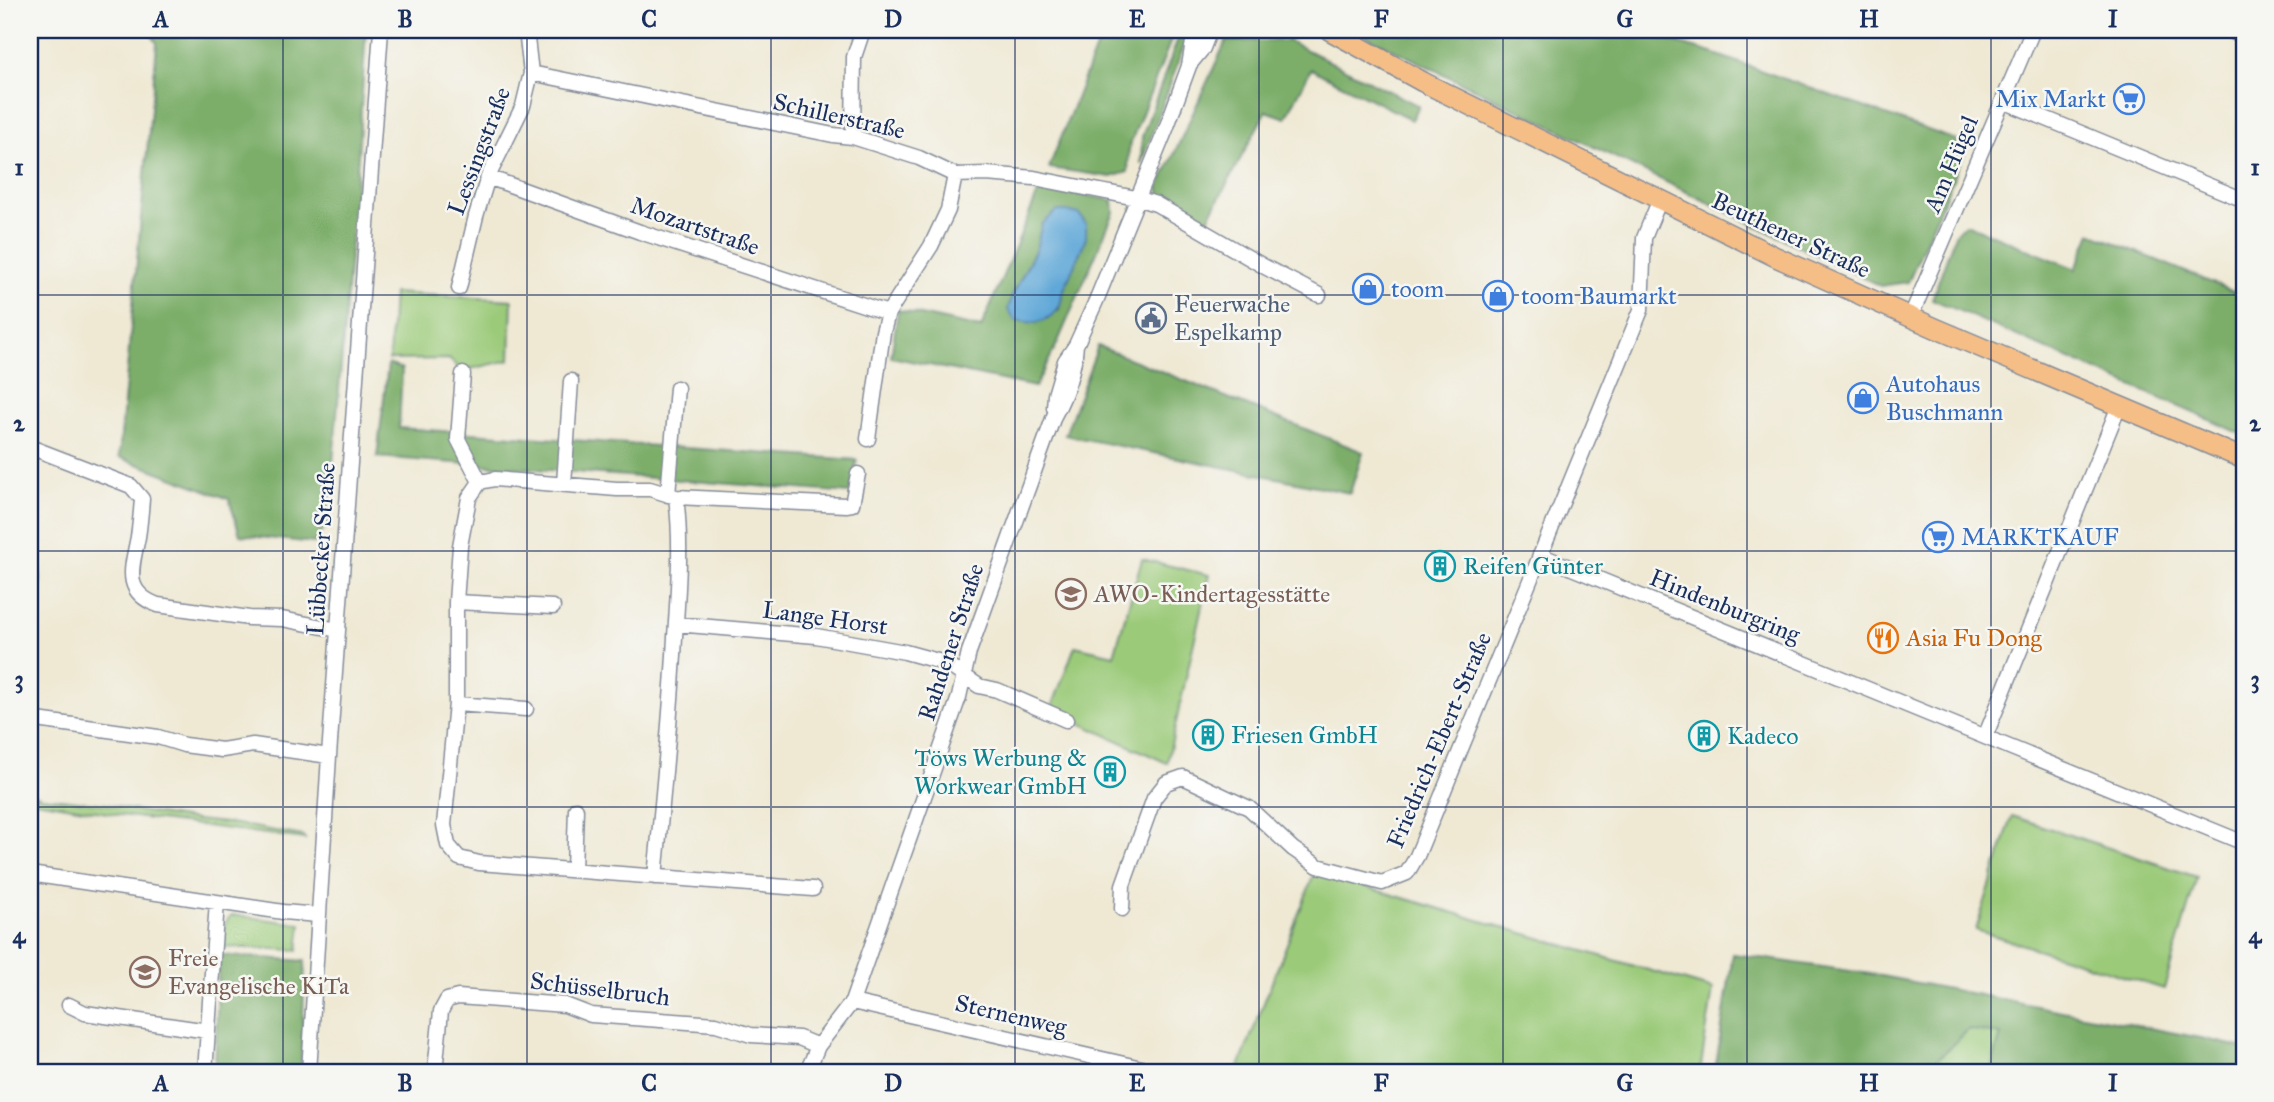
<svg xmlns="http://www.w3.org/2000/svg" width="2274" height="1102" font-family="'IM FELL Great Primer',serif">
<rect width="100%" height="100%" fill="#f6f6f2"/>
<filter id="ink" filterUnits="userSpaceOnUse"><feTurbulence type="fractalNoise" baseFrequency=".0143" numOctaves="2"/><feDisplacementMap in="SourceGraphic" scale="14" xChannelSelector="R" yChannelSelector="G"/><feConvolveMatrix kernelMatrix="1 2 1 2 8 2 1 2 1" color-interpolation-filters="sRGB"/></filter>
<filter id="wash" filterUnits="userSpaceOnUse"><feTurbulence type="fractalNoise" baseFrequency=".00686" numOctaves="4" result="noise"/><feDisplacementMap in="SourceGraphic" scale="28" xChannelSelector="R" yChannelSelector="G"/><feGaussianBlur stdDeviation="1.57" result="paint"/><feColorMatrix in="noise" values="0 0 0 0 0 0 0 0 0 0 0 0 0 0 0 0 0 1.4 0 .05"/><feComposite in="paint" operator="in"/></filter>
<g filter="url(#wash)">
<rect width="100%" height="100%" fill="#efe9d4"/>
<path fill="#9bca79" stroke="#5b7c6c" stroke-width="2" d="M393 293 512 300 510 360 462 371 449 359 389 360Z
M1142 559 1209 575 1167 763 1051 710 1075 646 1114 655Z
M35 794 41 797 107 804 126 809 196 820 236 824 292 834 303 836 305 839 120 815 36 801 34 797Z
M2012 816 2197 877 2164 989 1976 930Z
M1315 872 1713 989 1700 1072H1237Z
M233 915 301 924 298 950 223 947C224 935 222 920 233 915Z
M1969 1029 2001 1035 1990 1072H1924Z"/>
<path fill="#7cae69" stroke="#4c6e64" stroke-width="2" fill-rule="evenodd" d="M148 30H366L358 158 328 524 314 543 240 535 229 499 119 457 157 43Z
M1103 30H1175L1129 147 1128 172 1111 177 1049 168Z
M1181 30H1187L1184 46 1141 164 1142 137Z
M1353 30H1631L1712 53 1956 140 1964 154 1908 282 1880 286Z
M1226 41H1289L1419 106 1412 120 1311 69 1286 118 1266 111 1206 223 1161 197 1159 187Z
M1040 188 1113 200 1114 212 1057 344 1035 387 891 357 898 310 981 328ZM1079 214 1086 224V238L1062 294 1059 310 1037 323 1008 310 1012 296 1036 249 1042 224Z
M1966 224 2076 269 2091 233 2244 296V435L1932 299 1956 232Z
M1098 346 1363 452 1350 493 1065 435Z
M388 364 402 369 399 428 857 460 850 493 377 457Z
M1733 954 1871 974 2206 1039 2244 1048V1072H1990L2001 1035 1969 1029 1924 1072H1915L1895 1065 1893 1072H1715Z
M219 955 305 961 301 1072H215Z"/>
<path fill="#61a8d8" stroke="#3e6c9b" stroke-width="2" d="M1057 211H1067L1079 214 1086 224V238L1062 294C1062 308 1053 318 1038 322 1032 324 1022 321 1015 320L1008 310 1012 296 1036 249 1042 224Z"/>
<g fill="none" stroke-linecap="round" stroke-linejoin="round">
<path stroke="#61a8d8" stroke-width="3.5" d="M30 558C38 563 39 569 40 578L30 685"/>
</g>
</g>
<g filter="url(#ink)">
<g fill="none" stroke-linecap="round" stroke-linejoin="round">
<g stroke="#858c99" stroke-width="17">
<path id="minor" d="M2227 30 2244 37
M1189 65 1203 48 1210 30
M531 73 833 135 853 137 919 158 955 175 986 174 1034 178 1136 198 1156 204 1265 267 1319 295
M2003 101 2244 200
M853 137 854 57 863 30
M488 177 640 232 888 313 931 246 948 210 955 175
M459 288 476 216 488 177 523 106 531 73 526 30
M1911 316 2033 30
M463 374 458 439 480 482
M1054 408 1055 395 1065 361 1076 345 1096 301 1166 129 1189 66 1195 30
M868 439 883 332 888 313
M30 447 131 486 142 499C141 512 140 524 138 537 132 568 122 592 158 605L249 618 282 619 338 630
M564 484 571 381
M668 495 677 388
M1540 555 2244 843
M456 602 553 607
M676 624 816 636 905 652 945 663 979 686 997 690 1066 720
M456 704 526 709
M30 719 158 737 184 745 222 750 253 745 329 756
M1985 737 2119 406
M574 870 576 809
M30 874 283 912 318 915
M655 877C663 797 671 717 675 637 678 591 682 543 676 497
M813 889 479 863 459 858 448 845 444 825 456 704V602L460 546 469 498 480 482 495 479 617 489H650L676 497 846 505 852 504 858 474
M1122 909 1123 885 1154 798 1166 783 1183 777 1249 808 1293 849 1318 866 1382 883 1407 873 1417 856 1641 310 1644 238 1660 199
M852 1002 1159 1072
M69 1005 85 1013 208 1031
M205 1072 217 902
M309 1072 329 756 381 30
M435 1072 441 1011 447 1000 458 997 565 1005 591 1015 716 1024 751 1035 799 1038 818 1046
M807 1072 818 1046 852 1002 959 697 969 652 1054 416C1066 394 1074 371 1076 345"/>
</g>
<g stroke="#858c99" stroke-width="22">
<path id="major" d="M1329 30 1423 82 1776 257 1935 328 2244 459"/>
</g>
<use href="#minor" stroke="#fff" stroke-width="14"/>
<use href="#major" stroke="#f6be87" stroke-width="19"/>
</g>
</g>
<path fill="none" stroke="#1b2f5e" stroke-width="2" stroke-opacity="0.55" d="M283 30V1072M527 30V1072M771 30V1072M1015 30V1072M1259 30V1072M1503 30V1072M1747 30V1072M1991 30V1072M30 295H2244M30 551H2244M30 807H2244"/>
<defs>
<g id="supermarket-ring" transform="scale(1.575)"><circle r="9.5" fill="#f6f6f2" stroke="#3f7fe0" stroke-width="1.5"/><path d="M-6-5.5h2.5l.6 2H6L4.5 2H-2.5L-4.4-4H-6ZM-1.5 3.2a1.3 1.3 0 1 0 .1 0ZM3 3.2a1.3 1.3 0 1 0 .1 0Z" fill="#3f7fe0"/></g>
<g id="shop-ring" transform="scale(1.575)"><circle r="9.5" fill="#f6f6f2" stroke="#3f7fe0" stroke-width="1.5"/><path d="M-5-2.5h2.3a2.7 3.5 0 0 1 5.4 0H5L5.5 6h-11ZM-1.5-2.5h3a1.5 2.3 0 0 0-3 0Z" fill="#3f7fe0"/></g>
<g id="civic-ring" transform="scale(1.575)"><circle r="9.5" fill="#f6f6f2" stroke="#5c6f8a" stroke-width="1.5"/><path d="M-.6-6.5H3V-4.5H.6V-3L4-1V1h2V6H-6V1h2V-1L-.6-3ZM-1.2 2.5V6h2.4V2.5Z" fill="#5c6f8a"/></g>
<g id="building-ring" transform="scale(1.575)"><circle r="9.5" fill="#f6f6f2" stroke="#0f9aa8" stroke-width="1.5"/><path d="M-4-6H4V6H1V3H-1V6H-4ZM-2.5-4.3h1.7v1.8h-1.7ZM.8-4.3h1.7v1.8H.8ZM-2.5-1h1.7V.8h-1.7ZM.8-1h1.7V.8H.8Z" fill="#0f9aa8"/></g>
<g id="school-ring" transform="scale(1.575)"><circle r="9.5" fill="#f6f6f2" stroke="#8d6e63" stroke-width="1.5"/><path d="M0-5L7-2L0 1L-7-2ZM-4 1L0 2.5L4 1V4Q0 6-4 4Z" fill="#8d6e63"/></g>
<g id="restaurant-ring" transform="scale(1.575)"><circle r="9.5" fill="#f6f6f2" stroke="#e8710a" stroke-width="1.5"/><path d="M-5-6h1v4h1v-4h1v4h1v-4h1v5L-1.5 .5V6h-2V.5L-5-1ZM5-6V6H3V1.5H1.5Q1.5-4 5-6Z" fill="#e8710a"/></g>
</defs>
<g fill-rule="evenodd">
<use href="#supermarket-ring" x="2129" y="99"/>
<use href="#shop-ring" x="1368" y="289"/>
<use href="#shop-ring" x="1498" y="296"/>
<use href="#civic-ring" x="1151" y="318"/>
<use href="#shop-ring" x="1863" y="398"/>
<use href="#supermarket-ring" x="1938" y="537"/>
<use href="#building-ring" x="1440" y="566"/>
<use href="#school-ring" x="1071" y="594"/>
<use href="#restaurant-ring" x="1883" y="638"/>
<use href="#building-ring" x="1208" y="735"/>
<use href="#building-ring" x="1704" y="736"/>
<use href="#building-ring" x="1110" y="772"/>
<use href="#school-ring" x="145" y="972"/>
</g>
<g text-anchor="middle" stroke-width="5" stroke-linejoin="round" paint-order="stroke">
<g font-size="24" fill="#366cbe" stroke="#f6f6f2" text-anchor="start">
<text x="2106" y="107" text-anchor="end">Mix Markt</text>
<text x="1391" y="297">toom</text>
<text x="1521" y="304">toom Baumarkt</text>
<text x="1886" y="392">Autohaus<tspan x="1886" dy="28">Buschmann</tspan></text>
<text x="1961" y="545">MARKTKAUF</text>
</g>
<g font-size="24" fill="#1b2f5e" stroke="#f6f6f2">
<text transform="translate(839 116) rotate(13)" y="8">Schillerstraße</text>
<text transform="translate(479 151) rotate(-69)" y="8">Lessingstraße</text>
<text transform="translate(1951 164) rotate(-67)" y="8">Am Hügel</text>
<text transform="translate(695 226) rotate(19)" y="8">Mozartstraße</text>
<text transform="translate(1791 235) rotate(25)" y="8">Beuthener Straße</text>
<text transform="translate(321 549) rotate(-86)" y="8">Lübbecker Straße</text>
<text transform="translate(1725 606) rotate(22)" y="8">Hindenburgring</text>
<text transform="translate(825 618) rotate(8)" y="8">Lange Horst</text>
<text transform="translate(951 642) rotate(-72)" y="8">Rahdener Straße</text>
<text transform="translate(1439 740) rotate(-67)" y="8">Friedrich-Ebert-Straße</text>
<text transform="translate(600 989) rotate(7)" y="8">Schüsselbruch</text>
<text transform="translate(1011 1015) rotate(13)" y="8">Sternenweg</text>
</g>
<g font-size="24" fill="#4e5e75" stroke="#f6f6f2" text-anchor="start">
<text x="1174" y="312">Feuerwache<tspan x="1174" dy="28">Espelkamp</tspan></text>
</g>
<g font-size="24" fill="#0d838f" stroke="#f6f6f2" text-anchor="start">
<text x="1463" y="574">Reifen Günter</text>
<text x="1231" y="743">Friesen GmbH</text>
<text x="1727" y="744">Kadeco</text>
<text x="1087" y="766" text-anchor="end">Töws Werbung &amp;<tspan x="1087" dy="28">Workwear GmbH</tspan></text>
</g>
<g font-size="24" fill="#785e54" stroke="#f6f6f2" text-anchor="start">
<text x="1094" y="602">AWO-Kindertagesstätte</text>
<text x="168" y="966">Freie<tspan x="168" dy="28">Evangelische KiTa</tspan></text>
</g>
<g font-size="24" fill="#c56008" stroke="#f6f6f2" text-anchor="start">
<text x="1906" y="646">Asia Fu Dong</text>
</g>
</g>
<rect width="2274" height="1102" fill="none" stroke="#f6f6f2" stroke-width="77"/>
<rect x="38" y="38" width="2198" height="1026" fill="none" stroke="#1b2f5e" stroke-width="2.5"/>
<g font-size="23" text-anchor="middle" font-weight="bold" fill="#1b2f5e">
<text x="161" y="27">A</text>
<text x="405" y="27">B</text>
<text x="649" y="27">C</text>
<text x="893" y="27">D</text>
<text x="1137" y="27">E</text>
<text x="1381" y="27">F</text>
<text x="1625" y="27">G</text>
<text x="1869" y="27">H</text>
<text x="2113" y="27">I</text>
<text x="19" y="175">1</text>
<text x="2255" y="175">1</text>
<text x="19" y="431">2</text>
<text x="2255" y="431">2</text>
<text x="19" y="687">3</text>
<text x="2255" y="687">3</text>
<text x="19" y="943">4</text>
<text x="2255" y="943">4</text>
<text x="161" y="1091">A</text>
<text x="405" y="1091">B</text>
<text x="649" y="1091">C</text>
<text x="893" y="1091">D</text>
<text x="1137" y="1091">E</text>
<text x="1381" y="1091">F</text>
<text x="1625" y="1091">G</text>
<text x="1869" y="1091">H</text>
<text x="2113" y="1091">I</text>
</g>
</svg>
